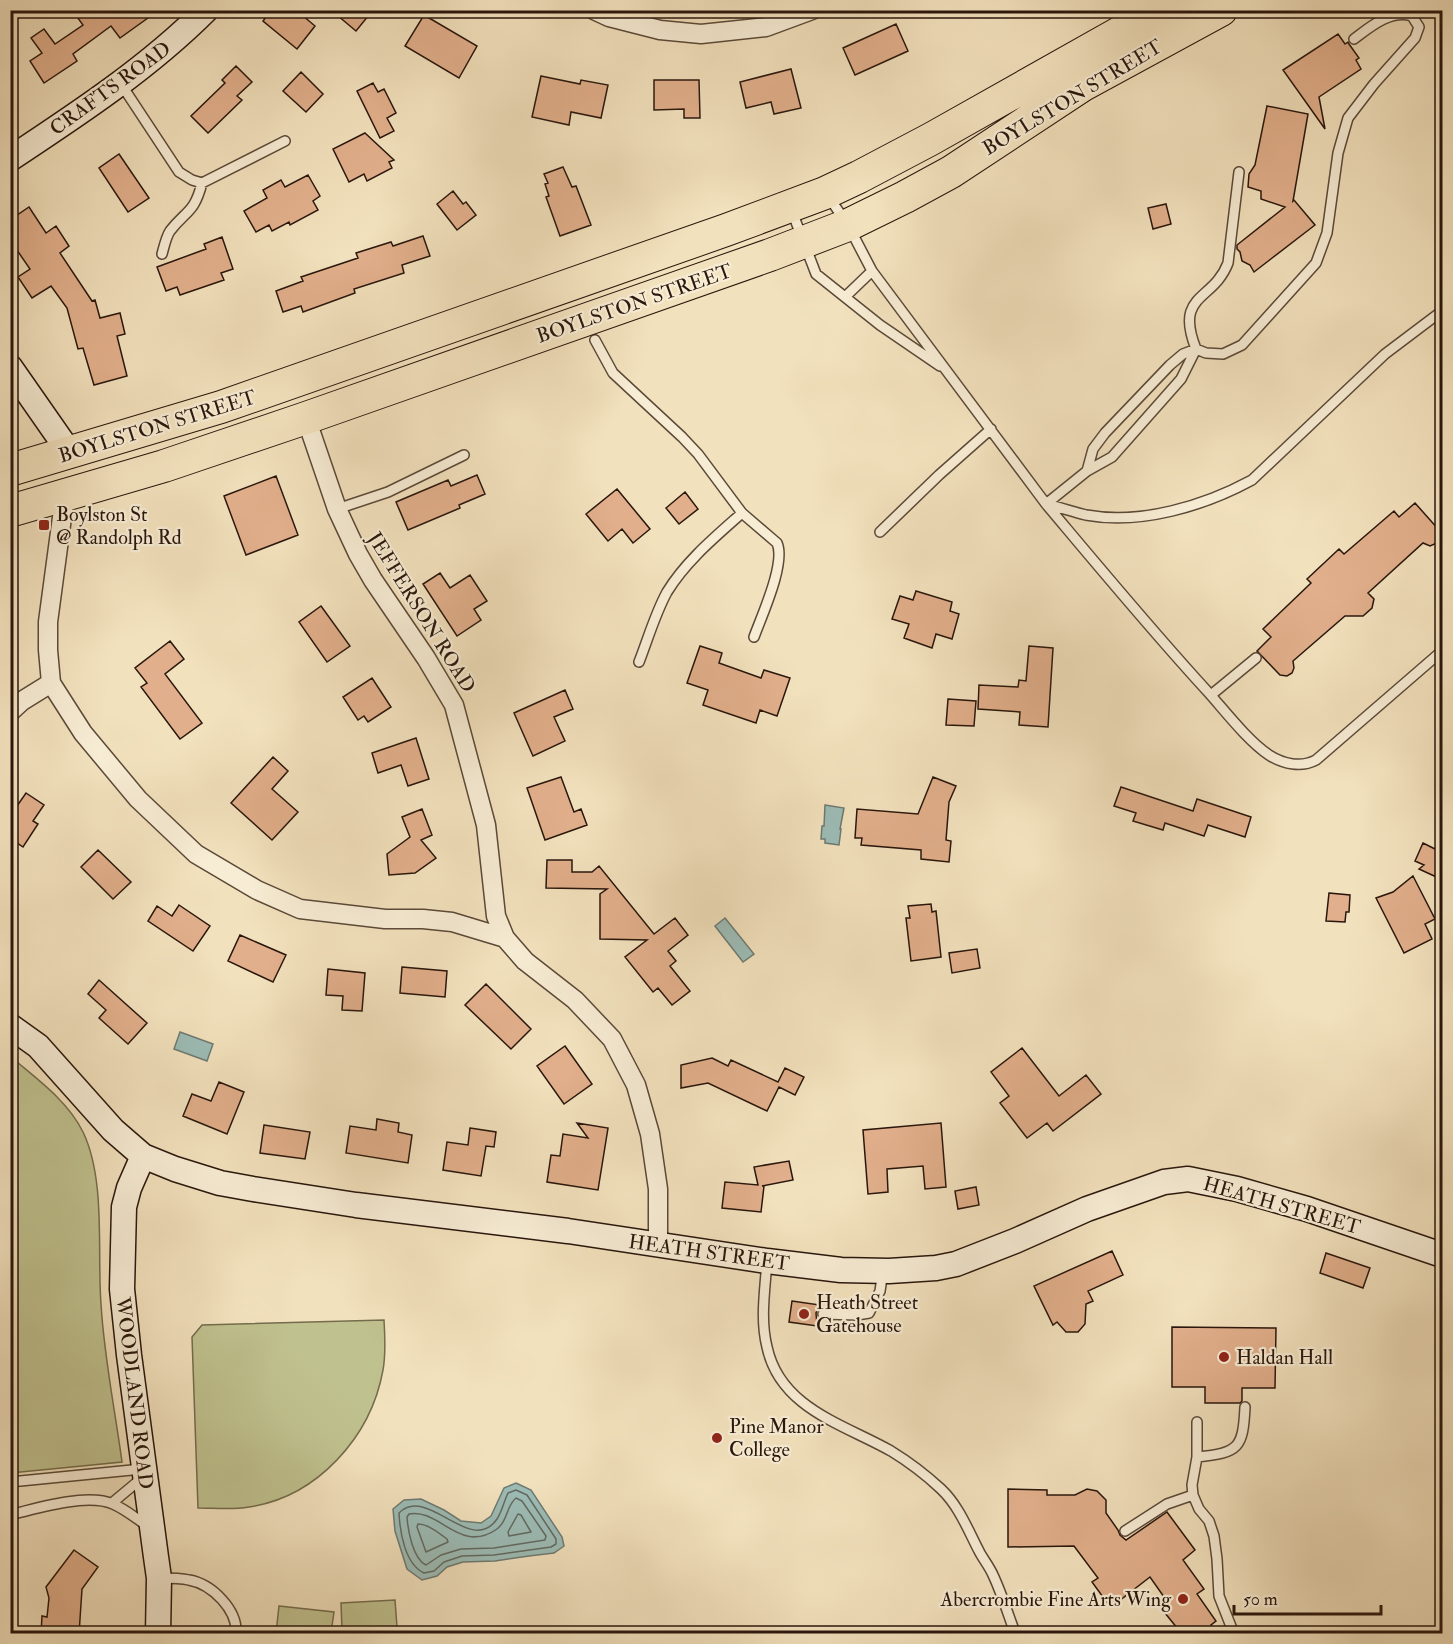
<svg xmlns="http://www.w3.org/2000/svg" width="1453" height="1644" font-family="'IM FELL Double Pica',serif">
<rect width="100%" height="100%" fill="#f2e1bd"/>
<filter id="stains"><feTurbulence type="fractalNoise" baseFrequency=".00333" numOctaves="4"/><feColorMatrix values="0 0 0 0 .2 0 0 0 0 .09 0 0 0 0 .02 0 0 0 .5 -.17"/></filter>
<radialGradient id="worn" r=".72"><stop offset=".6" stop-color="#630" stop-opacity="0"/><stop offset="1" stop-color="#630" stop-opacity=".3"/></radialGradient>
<path fill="#bfc18e" stroke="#746c4d" stroke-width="1.5" d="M11 1057C37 1079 68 1101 83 1132 106 1180 97 1251 101 1304 104 1357 115 1410 122 1462L11 1473Z
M384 1320C385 1336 386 1354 383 1370 371 1437 317 1497 249 1507 232 1510 214 1508 198 1508L192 1337 202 1325Z
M395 1600 397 1627 342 1630 341 1603Z
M279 1606 334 1612 331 1633H276Z"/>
<path fill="#9cbcb6" stroke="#6e7a72" stroke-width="1.5" d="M825 805 844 808 840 829H841L839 845 825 843V839H821L822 826H824Z
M725 918 754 954 743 962 715 926Z
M180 1032 213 1044 207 1061 174 1049Z
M516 1483 531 1490 562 1537 564 1546 554 1553 529 1556 495 1561 463 1562 447 1567 437 1576 422 1580 407 1569 395 1531 393 1509 404 1500 421 1499 444 1510 461 1521 481 1523 491 1516 504 1488Z"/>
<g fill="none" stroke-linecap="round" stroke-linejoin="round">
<path stroke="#626961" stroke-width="1.5" d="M516 1490 527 1495 556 1539V1544L551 1547 494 1555 462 1556 444 1562 434 1571 424 1573C405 1564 400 1533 399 1513 427 1484 471 1557 497 1519 502 1512 504 1501 508 1493Z
M516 1498 522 1501 546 1536 545 1540 494 1548 461 1549 441 1555 426 1565C413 1559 408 1531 407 1517L409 1514C440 1508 460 1555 497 1529 508 1521 506 1506 516 1498Z
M518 1514 521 1515 531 1532 509 1536 508 1532Z
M418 1524C428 1524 439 1533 447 1539L448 1542 426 1552 417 1527Z"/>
</g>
<path fill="#e1af8b" stroke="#29160c" stroke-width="1.5" d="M72 10H159L120 38 111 26 73 54 77 61 44 83 30 61 42 53 31 38 44 29 55 44 83 25Z
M271 10H296L315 26 297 49 263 21Z
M331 10H373L356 31Z
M424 15 477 46 459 78 405 46Z
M896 24 908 51 855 75 843 48Z
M1338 34 1345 44 1348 42 1349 44 1359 58 1356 60 1361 69 1319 97 1325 129 1283 70Z
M236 66 252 82 237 96 242 100 208 133 191 116 225 83 222 80Z
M791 69 801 108 774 114 771 102 746 108 740 82Z
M301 72 323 94 306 112 283 91Z
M541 76 580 84 581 80 608 85 601 118 571 112 569 125 532 117Z
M654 80H699L700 118H684V109L654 110Z
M373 83 378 92 384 89 396 113 387 118 394 131 380 138 357 91Z
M1267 106 1308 114 1293 201 1294 200 1315 225 1254 272 1250 265 1242 261 1240 252 1237 249V245L1285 207 1261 199V191L1248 187 1249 174 1255 165Z
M365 133 394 160 389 162 392 168 367 181 364 174 349 182 333 149Z
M119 154 149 198 128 212 99 168Z
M563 167 572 187 576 186 591 225 560 236 546 197 549 196 545 184 548 183 544 174Z
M308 175 320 196 313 201 318 210 290 225 289 222 272 231 269 225 256 232 244 211 267 198 263 190 281 180 285 187Z
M453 191 463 204 466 202 476 215 457 230 437 204Z
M1166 204 1171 224 1153 229 1148 208Z
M29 207 46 233 56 226 69 246 60 253 92 301 95 300 100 318 120 313 125 334 117 336 127 376 94 385 83 348 78 349 67 308 51 286 32 298 18 277 30 269 10 240V220Z
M423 236 430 256 402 265 404 273 354 289 355 293 303 312 301 306 283 312 276 291 303 281 301 277 358 258 356 253 391 242 393 246Z
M222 237 233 269 221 273 224 280 180 295 177 287 166 291 157 267 206 249 204 244Z
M477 475 485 494 459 505 460 508 408 530 396 502 448 480 451 486Z
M276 476 298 535 246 555 224 496Z
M617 489 650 529 633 543 622 529 608 541 586 514Z
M685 492 698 509 679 524 666 508Z
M1415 503 1439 530 1437 543 1430 546 1423 543 1368 593 1374 599 1372 608 1363 616H1345L1293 661 1294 668 1292 673 1287 676 1280 675 1257 651 1271 637 1263 629 1311 583 1307 579 1339 549 1344 554 1394 511 1399 517Z
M440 573 450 588 470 575 487 601 474 609 481 620 457 636 423 584Z
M916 591 952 602 950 611 959 614 952 639 936 634 932 648 904 638 909 624 892 619 900 596 913 600Z
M321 606 350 646 327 662 299 622Z
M170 641 184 659 165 674 202 723 180 739 141 687 147 683 135 668Z
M700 646 722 653 719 663 761 678 764 670 790 678 777 716 760 710 756 723 703 705 708 690 687 683Z
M1029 646 1053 648 1048 727 1019 725 1020 712 978 709 979 685 1018 687 1019 680 1026 681Z
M372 678 391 707 368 722 364 716 358 720 343 697Z
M565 690 573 709 554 717 565 741 533 756 514 713Z
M948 699 976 701 974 726 946 725Z
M416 738 429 779 408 786 401 765 378 773 372 753Z
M273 757 288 771 272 789 298 812 272 840 231 803Z
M561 777 574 812 581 809 587 825 545 840 527 788Z
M933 777 956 786 949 802 946 840 951 841 949 862 921 859V850L861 845 862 838H855L857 809 918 814Z
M1121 787 1193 811 1197 799 1251 817 1245 837 1208 825 1204 836 1165 823 1163 830 1133 821 1136 813 1114 806Z
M26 793 44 805 33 821 38 824 23 847 10 838V816Z
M422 809 432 835 421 840 436 858 415 873 389 875 387 854 410 837 402 817Z
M1423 843 1439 851 1443 847V880L1419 869 1424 865 1415 861Z
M98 850 131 882 113 899 81 867Z
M547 860H572V872H592L599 866 654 934 675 918 688 935 668 951 676 961 670 966 690 991 672 1005 658 988 653 992 625 957 647 940 600 939V894L607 889 546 888Z
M1413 876 1435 919 1425 924 1432 939 1404 953 1376 898 1393 892Z
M1329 893 1350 895 1349 912H1346L1345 922 1326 921Z
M931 904 932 912 936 911 941 957 911 961 906 918H910L908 906Z
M179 905 210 926 193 951 148 921 157 906 172 916Z
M240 935 286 955 273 982 228 961Z
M977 949 980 968 952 973 949 953Z
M402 967 447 971 445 997 400 993Z
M328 969 365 973 362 1011 342 1010 343 996 326 995Z
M99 980 147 1023 128 1044 99 1018 106 1010 88 994Z
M486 984 531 1029 511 1049 465 1005Z
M565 1046 592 1084 564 1104 537 1066Z
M1022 1048 1059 1096 1086 1075 1101 1094 1053 1131 1047 1123 1027 1138 1000 1103 1009 1096 991 1072Z
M712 1058 728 1066 731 1060 778 1082 785 1068 804 1077 795 1095 779 1087 767 1111 708 1083 681 1088V1065Z
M219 1082 244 1092 227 1134 183 1116 192 1094 211 1101Z
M377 1119 399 1123 398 1132 412 1135 408 1163 346 1153 350 1126 376 1130Z
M577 1123 608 1128 598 1190 547 1182 551 1155 560 1156 563 1134 588 1138Z
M941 1123 946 1187 925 1189 923 1166 887 1169 888 1192 868 1194 863 1130Z
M264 1125 310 1132 305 1159 260 1153Z
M470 1128 496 1132 494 1147 486 1146 481 1176 443 1170 447 1142 468 1145Z
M789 1161 793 1180 762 1186H764L761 1212 722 1208 725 1182 758 1185 754 1167Z
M976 1187 979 1205 958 1209 955 1191Z
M1112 1251 1123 1275 1088 1291 1093 1301 1086 1304 1085 1324 1078 1332H1066L1057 1322 1053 1325 1034 1286Z
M1326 1253 1370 1268 1363 1288 1320 1273Z
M792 1301 820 1305 816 1313 817 1326 789 1322Z
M1172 1327 1276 1328 1275 1388H1242V1401L1240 1403H1205V1387H1172Z
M1008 1489 1047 1490V1495H1075L1087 1489 1097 1491 1106 1500V1513L1118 1530 1120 1535 1126 1540 1167 1512 1195 1550 1183 1560 1204 1589 1197 1594 1216 1621 1211 1625 1217 1634H1182L1165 1613 1170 1609 1167 1605 1169 1604 1150 1577 1115 1604 1113 1600 1108 1604 1092 1582 1098 1578 1074 1546 1008 1547Z
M74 1550 98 1567 82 1589 79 1634H41L42 1616 47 1617 49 1598 46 1587Z"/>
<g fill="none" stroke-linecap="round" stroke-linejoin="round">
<g stroke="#5b4938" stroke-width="12">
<path id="lane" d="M121 84 179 172 192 180 202 183 285 141
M1239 172 1228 263C1213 302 1174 293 1196 349L1206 353 1223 354 1242 345 1316 263 1327 233 1338 153 1348 118 1374 84 1415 38 1419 27 1412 16C1391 9 1370 27 1354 39
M828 196 848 225 872 271 1046 504C1059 507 1073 512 1086 515 1141 525 1204 506 1252 480L1385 354 1442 311
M791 209 816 274 880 325 940 366
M162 254C164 247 166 237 170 231 186 210 194 214 202 183
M845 297 872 271
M595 340 613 373 682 437 698 454 742 513 777 543C786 563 762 615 754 637
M1087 471 1112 457 1181 379 1196 349 1183 354 1170 365 1105 433 1093 449 1087 471 1046 504C1099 567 1152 631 1208 692 1225 711 1248 741 1269 755 1283 764 1301 768 1316 760L1442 651
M337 509 388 492 464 455
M880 532 939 475 991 429
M639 662C648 639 655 614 667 592 686 561 715 537 742 513
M1211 695 1256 658
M767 1261C765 1290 760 1319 767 1347 780 1408 843 1424 891 1451 909 1462 926 1475 941 1489 959 1506 968 1530 979 1551 983 1559 989 1566 993 1575 1001 1592 1007 1611 1014 1630L1010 1634
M823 1314 857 1315 869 1313 880 1291 883 1271
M1197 1422V1457L1192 1485 1193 1495 1199 1509 1209 1521 1214 1536 1217 1559 1219 1596 1234 1634
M1197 1457C1239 1453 1243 1448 1245 1407
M10 1482 142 1469
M112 1503 142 1478
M10 1515C37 1508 87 1493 113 1504 125 1509 137 1519 149 1527
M1125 1531 1167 1504 1193 1495
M160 1578C170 1578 180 1578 189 1580 212 1584 238 1610 236 1634"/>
</g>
<g stroke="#5b4938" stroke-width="21">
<path id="street" d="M594 10 609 17 660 30 701 34 766 27 812 10
M306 418 337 509 358 554 373 580 426 658 454 705 486 825 496 916 505 938
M65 495 48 622V650L51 683 83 733 138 799 196 854 257 890 300 909 385 919H423L452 922 505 938 525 961 575 1000 612 1039 636 1085 650 1134 658 1189V1244
M10 712 22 701 51 683"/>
</g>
<g stroke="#29160c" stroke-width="27">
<path id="secondary" d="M10 159C78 114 148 68 206 10
M10 367 70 453
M10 1026 38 1046 113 1130 143 1156 175 1169 220 1183 253 1189 356 1205 568 1231 767 1261 841 1270 889 1271 936 1268 956 1264 1015 1241 1087 1209 1164 1182 1188 1179 1237 1189 1307 1209 1442 1255
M143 1156 129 1188 124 1207 122 1289 129 1355 156 1557 159 1578 158 1634"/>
</g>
<g stroke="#29160c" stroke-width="34">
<path id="highway" d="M10 470 221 407 726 230 825 193 859 177 931 139 1160 10
M10 511 164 466 306 418 770 255 848 225 905 197 951 172 1083 85 1221 10"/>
</g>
<use href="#lane" stroke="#f7ecd4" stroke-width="9"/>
<use href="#street" stroke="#f7ecd4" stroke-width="18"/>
<use href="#secondary" stroke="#f7ecd4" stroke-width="24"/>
<use href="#highway" stroke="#f2e1bd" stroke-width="32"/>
</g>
<g fill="#8f2418" stroke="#f7ecd4" stroke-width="2">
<rect x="38" y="519" width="12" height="12" rx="3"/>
<circle cx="804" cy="1314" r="6"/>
<circle cx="1224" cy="1357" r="6"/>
<circle cx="717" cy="1438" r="6"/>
<circle cx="1183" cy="1599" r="6"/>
</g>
<g text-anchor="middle" stroke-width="4.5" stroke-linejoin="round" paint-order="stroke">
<g font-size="20" fill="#29160c" stroke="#f7ecd4">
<text transform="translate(110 88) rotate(-36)" y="7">CRAFTS ROAD</text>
<text transform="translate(1072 97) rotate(-31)" y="7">BOYLSTON STREET</text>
<text transform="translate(634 303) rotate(-19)" y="7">BOYLSTON STREET</text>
<text transform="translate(157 426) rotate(-17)" y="7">BOYLSTON STREET</text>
<text transform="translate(422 612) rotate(58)" y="7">JEFFERSON ROAD</text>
<text transform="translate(1282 1205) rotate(16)" y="7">HEATH STREET</text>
<text transform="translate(709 1252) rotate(8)" y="7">HEATH STREET</text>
<text transform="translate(135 1393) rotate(83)" y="7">WOODLAND ROAD</text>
</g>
<g font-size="20" fill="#29160c" stroke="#f7ecd4" text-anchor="start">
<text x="56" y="521">Boylston St<tspan x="56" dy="23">@ Randolph Rd</tspan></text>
<text x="816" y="1309">Heath Street<tspan x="816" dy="23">Gatehouse</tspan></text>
<text x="1236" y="1364">Haldan Hall</text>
<text x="729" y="1433">Pine Manor<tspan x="729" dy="23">College</tspan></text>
<text x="1171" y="1606" text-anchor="end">Abercrombie Fine Arts Wing</text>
</g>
</g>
<rect width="1453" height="1644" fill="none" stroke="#f2e1bd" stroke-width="36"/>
<rect x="12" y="12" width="1429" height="1620" fill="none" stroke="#29160c" stroke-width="3"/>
<rect x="18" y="18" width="1417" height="1608" fill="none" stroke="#29160c" stroke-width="1.5"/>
<path d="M1234 1605v9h147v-9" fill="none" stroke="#29160c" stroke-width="3"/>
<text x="1243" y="1605" font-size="18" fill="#29160c" stroke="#f7ecd4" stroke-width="4.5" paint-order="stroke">50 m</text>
<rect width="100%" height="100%" filter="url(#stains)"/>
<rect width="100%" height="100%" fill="url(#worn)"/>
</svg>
